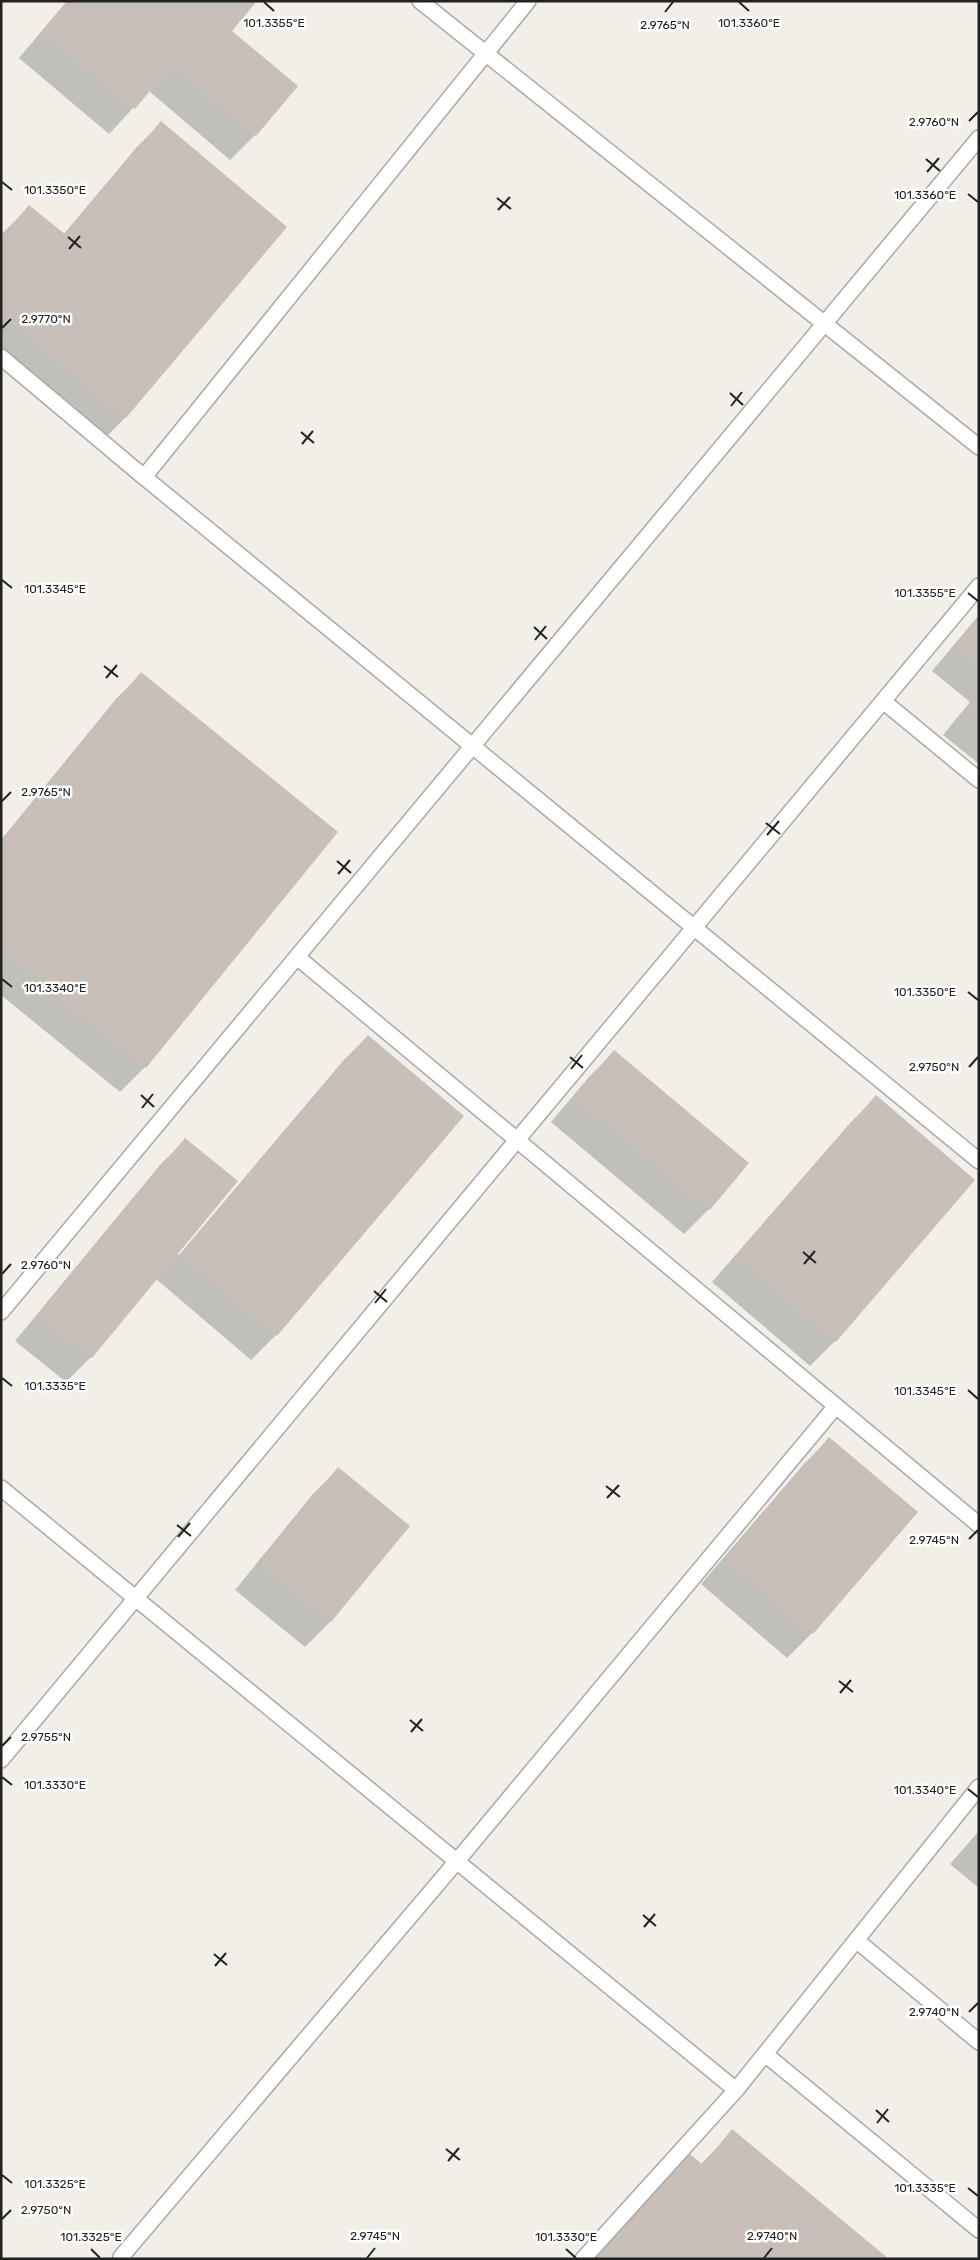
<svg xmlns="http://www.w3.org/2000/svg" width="980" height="2260" font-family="Rubik,sans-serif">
<rect width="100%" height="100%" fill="#f2efe9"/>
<path fill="#0003" d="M67 1H256L230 31 255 135 230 160 149 91 109 134 19 58Z
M161 123 285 227 125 418 100 443 1 360V235L29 207 63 235 136 148Z
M979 615V764L943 735 970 702 932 671Z
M141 674 145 1067 120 1092 1 995V840L116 699Z
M368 1036 276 1335 251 1360 156 1279 91 1357 66 1382 15 1341 160 1165 185 1140 177 1253 179 1255 343 1061Z
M614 1052 709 1209 684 1234 551 1122 589 1077Z
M876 1097 835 1341 810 1366 712 1282 851 1122Z
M829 1439 812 1633 787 1658 701 1584 804 1464Z
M338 1469 408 1526 330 1622 305 1647 235 1590 313 1494Z
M979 1831V1888L950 1864Z
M733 2131 887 2259 701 2164Z"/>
<path fill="#c7bfb8" d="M69 1H257L232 31 298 86 256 136 172 65 135 109 43 32Z
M161 121 287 227 126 418 1 314V238L29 205 66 235Z
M979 618V664L956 646Z
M141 672 338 832 146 1068 1 950V844Z
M979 695V718L967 709Z
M368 1035 464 1116 277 1336 181 1254Z
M614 1050 749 1163 710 1210 575 1097Z
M876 1095 975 1180 836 1342 737 1256Z
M185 1138 238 1181 92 1358 39 1315Z
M829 1437 918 1512 813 1634 725 1558Z
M338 1467 410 1526 331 1622 260 1564Z
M732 2129 889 2259H592L684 2149 703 2165Z"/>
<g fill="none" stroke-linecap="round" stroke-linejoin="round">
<g stroke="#a9a9a9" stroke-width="18">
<path id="lane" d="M420 1 979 447
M1 357 144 477 528 1
M144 477 979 1161
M883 701 979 780
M297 957 517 1140 979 586
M1 1312 979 138
M836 1406 979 1525
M1 1488 736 2090 979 1787
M1 1760 517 1140 836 1406 457 1861 121 2257 123 2259
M856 1940 979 2042
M765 2054 979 2230
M583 2259 736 2090"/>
</g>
<use href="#lane" stroke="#fff" stroke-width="15"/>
</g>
<path fill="none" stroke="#222" stroke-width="2" d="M264 2 274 11M739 2 749 11M665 12 673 2M969 121 978 112M926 159 940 171M927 172 939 158M2 182 12 190M968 194 978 202M497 198 511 209M498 210 510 197M68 237 81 248M69 249 80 236M2 328 11 319M730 393 743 405M731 406 742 392M301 432 314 443M302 444 313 431M2 580 12 588M968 593 978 601M534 627 547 639M535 640 546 626M104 666 118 677M106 678 117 665M2 801 11 792M766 823 780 834M767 835 779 821M337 861 351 873M338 874 350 860M2 979 12 987M968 992 978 1000M570 1057 583 1068M969 1067 978 1057M571 1069 582 1055M141 1095 154 1107M142 1108 153 1094M803 1252 816 1263M804 1264 815 1251M2 1274 11 1264M374 1291 387 1302M375 1303 386 1289M2 1378 12 1386M968 1390 978 1399M606 1486 620 1497M607 1498 619 1485M177 1525 191 1536M178 1537 190 1523M969 1539 978 1530M839 1681 853 1692M840 1693 851 1680M410 1720 423 1731M411 1732 422 1719M2 1746 11 1737M2 1777 12 1785M968 1789 978 1797M643 1915 656 1926M644 1927 655 1914M214 1954 227 1965M215 1966 226 1953M969 2012 978 2003M876 2110 889 2122M877 2123 888 2109M446 2149 460 2160M448 2161 459 2148M2 2175 12 2183M968 2188 978 2196M2 2219 11 2210M91 2249 100 2258M566 2249 576 2258M367 2258 375 2248M764 2258 772 2248"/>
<g font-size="12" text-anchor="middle" fill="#222" stroke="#fff" stroke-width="5" stroke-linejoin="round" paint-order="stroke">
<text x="749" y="27">101.3360°E</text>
<text x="274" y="27">101.3355°E</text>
<text x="665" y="29">2.9765°N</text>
<text x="934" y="126">2.9760°N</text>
<text x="55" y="194">101.3350°E</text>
<text x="925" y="199">101.3360°E</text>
<text x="46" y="323">2.9770°N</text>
<text x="55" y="593">101.3345°E</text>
<text x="925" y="597">101.3355°E</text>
<text x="46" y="796">2.9765°N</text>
<text x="55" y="992">101.3340°E</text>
<text x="925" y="996">101.3350°E</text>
<text x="934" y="1071">2.9750°N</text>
<text x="46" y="1269">2.9760°N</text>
<text x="55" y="1390">101.3335°E</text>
<text x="925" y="1395">101.3345°E</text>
<text x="934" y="1544">2.9745°N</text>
<text x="46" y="1741">2.9755°N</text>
<text x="55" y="1789">101.3330°E</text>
<text x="925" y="1794">101.3340°E</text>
<text x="934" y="2016">2.9740°N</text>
<text x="55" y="2188">101.3325°E</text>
<text x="925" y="2192">101.3335°E</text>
<text x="46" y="2214">2.9750°N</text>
<text x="375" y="2240">2.9745°N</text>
<text x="772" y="2240">2.9740°N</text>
<text x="91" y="2241">101.3325°E</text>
<text x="566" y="2241">101.3330°E</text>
</g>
<rect width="980" height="2260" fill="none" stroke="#222222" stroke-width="5"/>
</svg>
